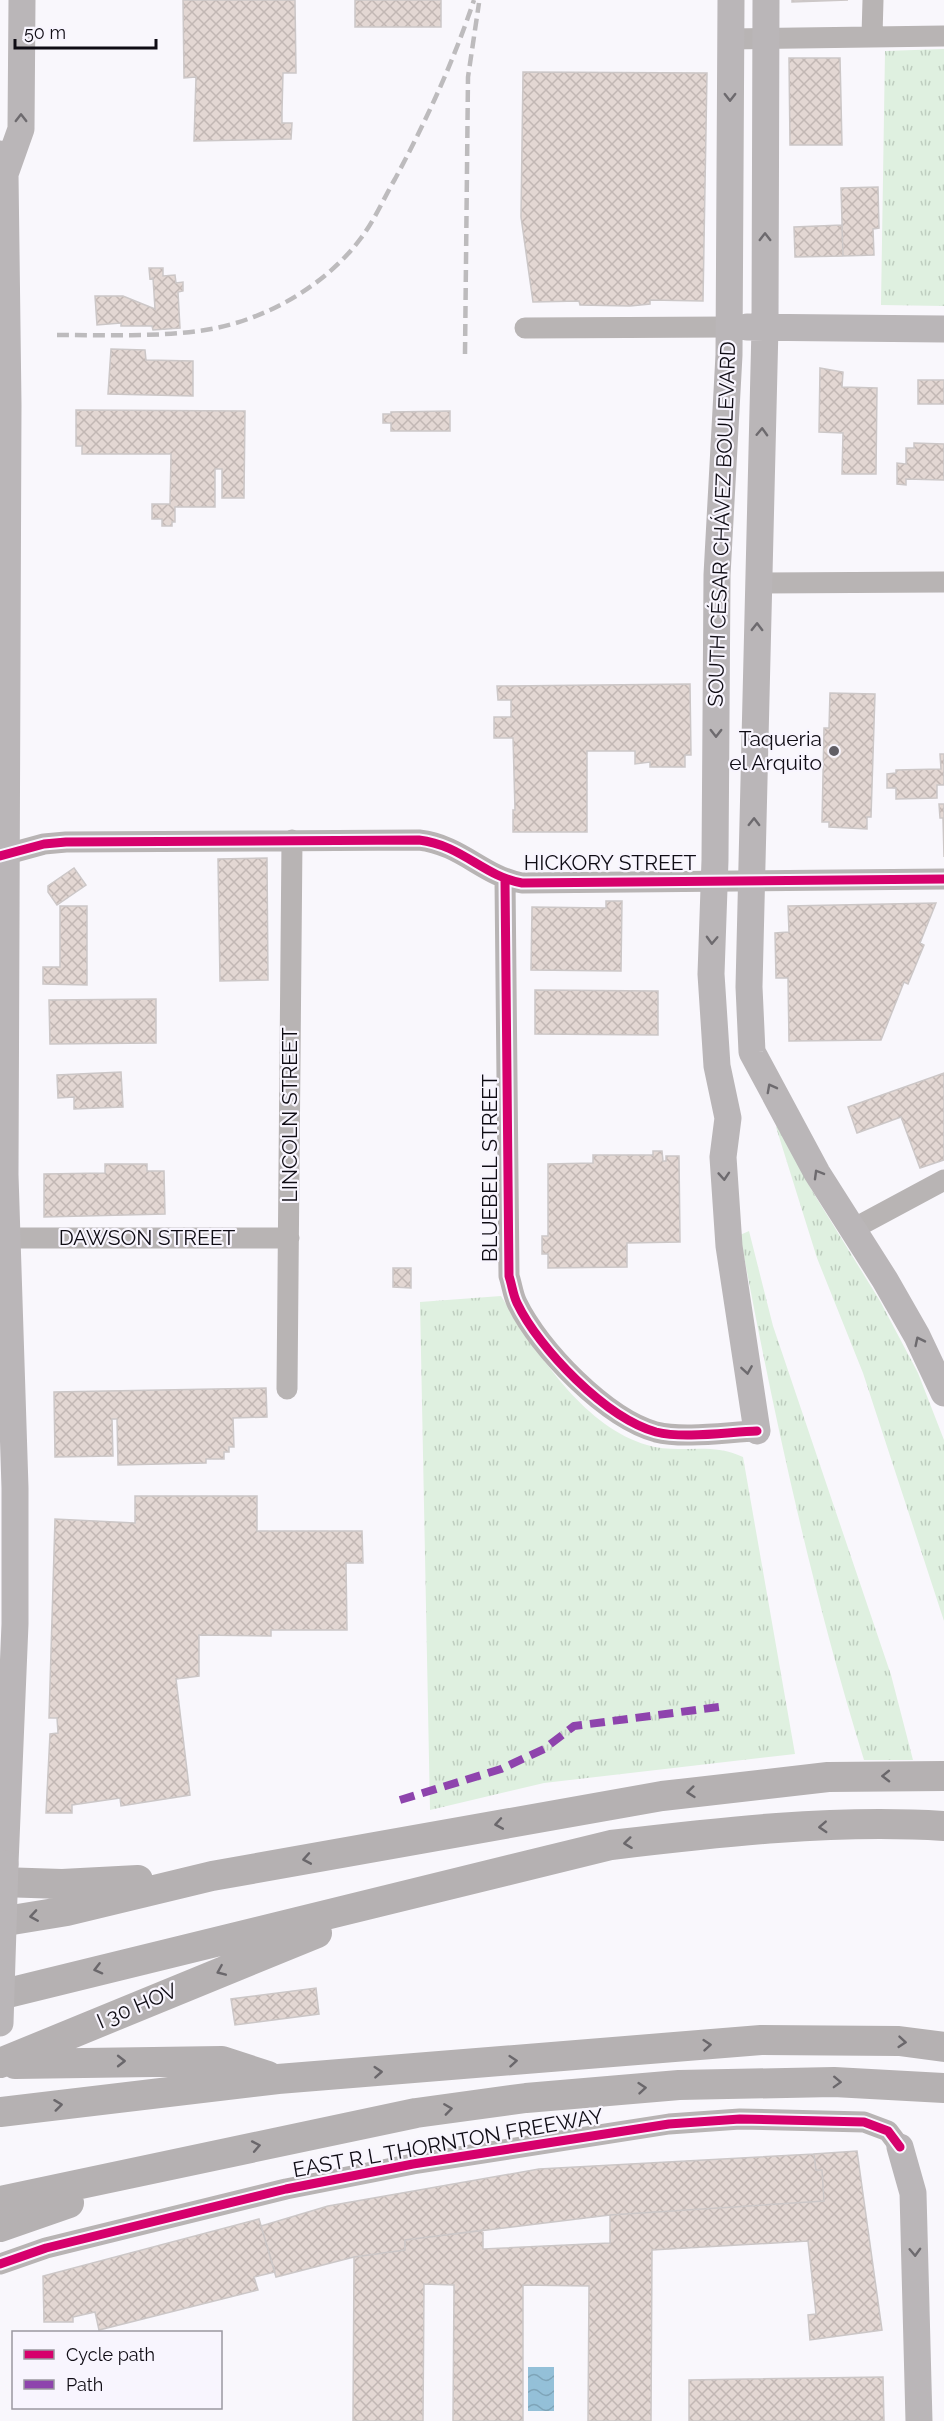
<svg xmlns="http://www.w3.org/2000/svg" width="944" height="2421" font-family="Raleway,sans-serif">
<defs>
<pattern id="grass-tufts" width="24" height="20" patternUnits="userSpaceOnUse" patternTransform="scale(1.5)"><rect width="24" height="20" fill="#dff0e0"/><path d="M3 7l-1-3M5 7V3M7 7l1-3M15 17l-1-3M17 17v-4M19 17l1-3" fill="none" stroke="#becdbf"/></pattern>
<pattern id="water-waves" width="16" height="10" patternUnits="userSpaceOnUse" patternTransform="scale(1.5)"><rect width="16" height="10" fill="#94c0d8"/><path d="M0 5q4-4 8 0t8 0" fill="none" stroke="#7ea4b8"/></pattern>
<pattern id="building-cross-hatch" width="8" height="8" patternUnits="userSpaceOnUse" patternTransform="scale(1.5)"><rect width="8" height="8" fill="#e3d7d3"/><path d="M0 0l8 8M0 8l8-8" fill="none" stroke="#c2b7b4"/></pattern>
</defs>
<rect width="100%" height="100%" fill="#f9f7fc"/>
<path fill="url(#grass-tufts)" d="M944 49V306L881 305 885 51Z
M780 1124 811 1189 880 1301 918 1373 944 1440V1621L863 1373 817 1258 776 1127Z
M749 1231 773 1326 891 1675 913 1760H864C811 1588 773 1412 740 1235Z
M501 1296C536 1351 582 1426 647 1445 678 1455 710 1441 743 1457L795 1754 544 1783 430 1810 420 1302Z"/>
<path fill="url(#water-waves)" d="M528 2367H554V2411H528Z"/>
<path fill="url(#building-cross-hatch)" stroke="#ccc7c7" stroke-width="1.5" d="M183 0H295L296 73H283L282 111V123H292L291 139 194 141 196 77 184 78Z
M355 0H441V27H355Z
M792 0H848L792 2Z
M789 58H840L842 145H790Z
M523 72 707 73 703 301 650 300V304L630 306 580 305 579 301 533 302 521 217Z
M878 187 879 228 873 229 874 255 843 256 841 188Z
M842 225 843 256 795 257 794 227Z
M149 268H163V276L175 275 176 283 183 282V291L178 292 180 328 153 330 152 326H121V323L97 325 95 296H123L155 309 153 278 150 279Z
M111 349 145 350 146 360 193 361V396L108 394Z
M820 368 843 372 842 387 877 388 876 474H842L843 433 819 432Z
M918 380H944V404H918Z
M76 410 245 411 244 498H222V469H215V507H175V522H172V526H162V519H152V504H170L171 454H82V446H76Z
M450 411V431H391V423H383V414H391V412Z
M914 443 944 444V480L906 479V485L897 484V463L906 464V448H914Z
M690 684 691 755H685V767H650V762L635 764V751H587V832H513V810H515L513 738H494V717H511V700H498L497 686Z
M830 693 875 694 871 817H867V829L829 827V822H822L824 728H829Z
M940 754H944V785H937V798L896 799V788H887V774L896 773V770L941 769Z
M939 804H944V857L943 818H940Z
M267 858 268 980 220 981 218 859Z
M74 868 86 885 57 905 48 892V886Z
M606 901H622L621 971 531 970 532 907 606 908Z
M936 903 920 943 924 945 908 984 904 982 881 1040 789 1041 788 978H776L775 933 789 932 788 906Z
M60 906H87V985L43 984V967H60Z
M535 990 658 991V1035L535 1034Z
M156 999V1043L50 1044 49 1000Z
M121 1072 123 1107 74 1109V1097L58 1098 57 1075Z
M944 1073V1160L920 1168 901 1117 857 1133 848 1107Z
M653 1151H662L663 1161H666V1156H679L680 1242 627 1243V1267L548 1268V1254H542V1236H548V1164L593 1163V1155H653Z
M105 1164H147V1171H164L165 1214 44 1217V1174L105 1173Z
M393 1268H411V1288L393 1287Z
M266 1388 267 1417 233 1418 234 1447H229V1452H224V1459H206V1463L118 1465 117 1419H112L113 1456 55 1457 54 1392Z
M135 1496H257V1531H362L363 1563H346L347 1630H271V1636L199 1635V1676L176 1679 190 1795 121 1806 120 1798 72 1805V1813H46L50 1734 58 1733 57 1718H49L55 1519 135 1523Z
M316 1988 319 2014 235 2025 231 1999Z
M857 2151 882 2330 810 2340 808 2315 816 2314 808 2241 652 2250 651 2421H588L589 2286 523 2285V2421H453L454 2285 424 2284 423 2421H353L354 2257 405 2250V2240L483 2230V2249L610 2243V2215L824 2201 822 2170H816L814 2154Z
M814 2154 816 2170H822L824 2201 610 2215 405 2240V2250L354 2257 276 2277 261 2226 328 2206 539 2169Z
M259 2219 275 2272 254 2277 258 2290 99 2330 95 2312 73 2317V2322H44L43 2276Z
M883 2377 884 2421H689V2380Z"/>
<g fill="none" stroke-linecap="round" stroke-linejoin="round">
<path stroke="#b8b4b4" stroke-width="21" d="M872 36 873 0
M731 39 944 36
M525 328 729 327
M758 583 944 582
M0 856 44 844 66 842 419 840C462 845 483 876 522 883L944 879
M505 880 509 1276C512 1285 513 1295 517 1303 539 1349 606 1418 656 1432 684 1439 728 1432 757 1431
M851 1230 944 1180
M6 1238H289
M287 1389 292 840
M0 2264 46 2248 286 2189 413 2164 669 2124 740 2119 864 2122 888 2131 900 2147"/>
<path stroke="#bab6b8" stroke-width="27" d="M731 0 729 355 717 575 715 860 711 974 717 1066 728 1118 723 1157 729 1246 757 1431
M766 0 765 327 749 987 752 1052 817 1173 885 1280 917 1336 944 1393
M0 154 5 174 8 405 5 1175 15 1488V1624L5 1864
M5 174 21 129 22 0
M747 327 944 329
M900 2147 913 2193 919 2421"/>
<path stroke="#b5b1b2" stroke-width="30" d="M0 1882 62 1884 138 1880
M0 1922 67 1911 212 1876 662 1796 828 1777 944 1776
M0 1995 611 1845C721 1832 833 1819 944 1826
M0 2063 317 1933
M15 2064 222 2061 268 2076
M0 2112 278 2079 761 2040 899 2041 944 2047
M0 2201 416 2113 526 2098 679 2085 834 2082 944 2088
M0 2227 69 2203"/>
<path stroke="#bdbbbd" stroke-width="4.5" stroke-dasharray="12 6" stroke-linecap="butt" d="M57 335C104 335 152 337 199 331 260 323 324 288 361 238 374 221 384 198 395 179 426 121 453 63 474 0
M465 354 468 77 479 3"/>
<path stroke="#bab6b8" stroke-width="27" d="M0 2023 5 1864"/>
<path stroke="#8e44ad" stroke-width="8" stroke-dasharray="15 8" stroke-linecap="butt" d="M400 1800 501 1769 544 1749 574 1726 726 1706"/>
<g stroke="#f8f5fe" stroke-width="13">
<path id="cycleway" d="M0 856 44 844 66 842 419 840C462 845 483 876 522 883L944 879
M505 880 509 1276C512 1285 513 1295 517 1303 539 1349 606 1418 656 1432 684 1439 728 1432 757 1431
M0 2264 46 2248 286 2189 413 2164 669 2124 740 2119 864 2122 888 2131 900 2147"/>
</g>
<use href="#cycleway" stroke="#d6006c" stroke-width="9"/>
</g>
<defs><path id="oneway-chevron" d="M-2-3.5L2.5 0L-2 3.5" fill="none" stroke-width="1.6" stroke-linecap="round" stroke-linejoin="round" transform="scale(1.5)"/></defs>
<g stroke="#6d6a6e">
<use href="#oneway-chevron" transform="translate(730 97) rotate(90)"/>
<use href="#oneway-chevron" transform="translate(21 118) rotate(-90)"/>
<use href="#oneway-chevron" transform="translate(765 237) rotate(-90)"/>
<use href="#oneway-chevron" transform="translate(762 432) rotate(-88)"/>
<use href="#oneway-chevron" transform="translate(757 627) rotate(-89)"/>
<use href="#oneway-chevron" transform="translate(716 733) rotate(90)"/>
<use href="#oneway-chevron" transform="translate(754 822) rotate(-89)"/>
<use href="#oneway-chevron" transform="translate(712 940) rotate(92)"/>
<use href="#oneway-chevron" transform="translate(771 1088) rotate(-118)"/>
<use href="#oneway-chevron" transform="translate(818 1174) rotate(-120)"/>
<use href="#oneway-chevron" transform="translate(724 1176) rotate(86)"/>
<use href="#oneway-chevron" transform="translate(919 1341) rotate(-116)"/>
<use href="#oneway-chevron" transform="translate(747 1370) rotate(81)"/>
<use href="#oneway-chevron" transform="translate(915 2252) rotate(88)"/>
</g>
<g stroke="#6a676b">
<use href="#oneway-chevron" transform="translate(886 1776) rotate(179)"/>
<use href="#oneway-chevron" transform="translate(691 1792) rotate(174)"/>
<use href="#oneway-chevron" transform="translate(499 1824) rotate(170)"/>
<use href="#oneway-chevron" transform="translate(823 1827) rotate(177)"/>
<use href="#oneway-chevron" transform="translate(628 1843) rotate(173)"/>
<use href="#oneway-chevron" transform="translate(307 1859) rotate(170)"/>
<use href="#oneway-chevron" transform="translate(34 1916) rotate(171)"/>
<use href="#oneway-chevron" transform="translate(98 1969) rotate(166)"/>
<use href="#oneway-chevron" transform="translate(221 1971) rotate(157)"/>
<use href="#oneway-chevron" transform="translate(902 2042) rotate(5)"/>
<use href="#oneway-chevron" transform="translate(707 2045) rotate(-5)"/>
<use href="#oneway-chevron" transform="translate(121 2061)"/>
<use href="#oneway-chevron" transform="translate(513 2061) rotate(-5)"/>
<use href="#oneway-chevron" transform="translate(378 2072) rotate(-4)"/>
<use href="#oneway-chevron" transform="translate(837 2082) rotate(2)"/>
<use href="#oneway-chevron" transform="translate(642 2088) rotate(-5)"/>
<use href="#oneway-chevron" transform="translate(58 2105) rotate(-7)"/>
<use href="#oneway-chevron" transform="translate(448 2109) rotate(-8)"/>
<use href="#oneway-chevron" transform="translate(256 2146) rotate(-11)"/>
</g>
<circle fill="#615e65" stroke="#f8f5fe" stroke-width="2" cx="834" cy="751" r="6"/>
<g text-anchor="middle" stroke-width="4.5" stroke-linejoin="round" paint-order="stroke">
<g font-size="21" fill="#0f0c14" stroke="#f8f5fe">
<text transform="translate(722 524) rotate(-88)" y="7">SOUTH CÉSAR CHÁVEZ BOULEVARD</text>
<text x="610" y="870">HICKORY STREET</text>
<text transform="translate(290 1115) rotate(-90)" y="7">LINCOLN STREET</text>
<text transform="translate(490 1168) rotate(-90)" y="7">BLUEBELL STREET</text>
<text x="147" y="1245">DAWSON STREET</text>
<text transform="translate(137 2006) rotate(-23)" y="7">I 30 HOV</text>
<text transform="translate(448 2143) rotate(-10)" y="7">EAST R L THORNTON FREEWAY</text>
</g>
<g font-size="21" fill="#0f0c14" stroke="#f8f5fe" text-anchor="end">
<text x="822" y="746">Taqueria<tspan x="822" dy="24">el Arquito</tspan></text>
</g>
</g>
<rect x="12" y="2331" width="210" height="78" fill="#f8f5fe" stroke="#9b98a0" stroke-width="1.5"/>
<rect x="24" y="2350" width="30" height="9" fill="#d6006c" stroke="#9b98a0" stroke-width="1.5"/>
<text x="66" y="2361" font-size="18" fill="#0f0c14">Cycle path</text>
<rect x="24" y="2380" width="30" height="9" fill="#8e44ad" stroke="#9b98a0" stroke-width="1.5"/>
<text x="66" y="2391" font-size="18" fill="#0f0c14">Path</text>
<path d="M15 39v9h141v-9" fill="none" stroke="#0f0c14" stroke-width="3"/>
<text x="24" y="39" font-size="18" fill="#0f0c14" stroke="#f8f5fe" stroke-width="4.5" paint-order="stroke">50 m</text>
</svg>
